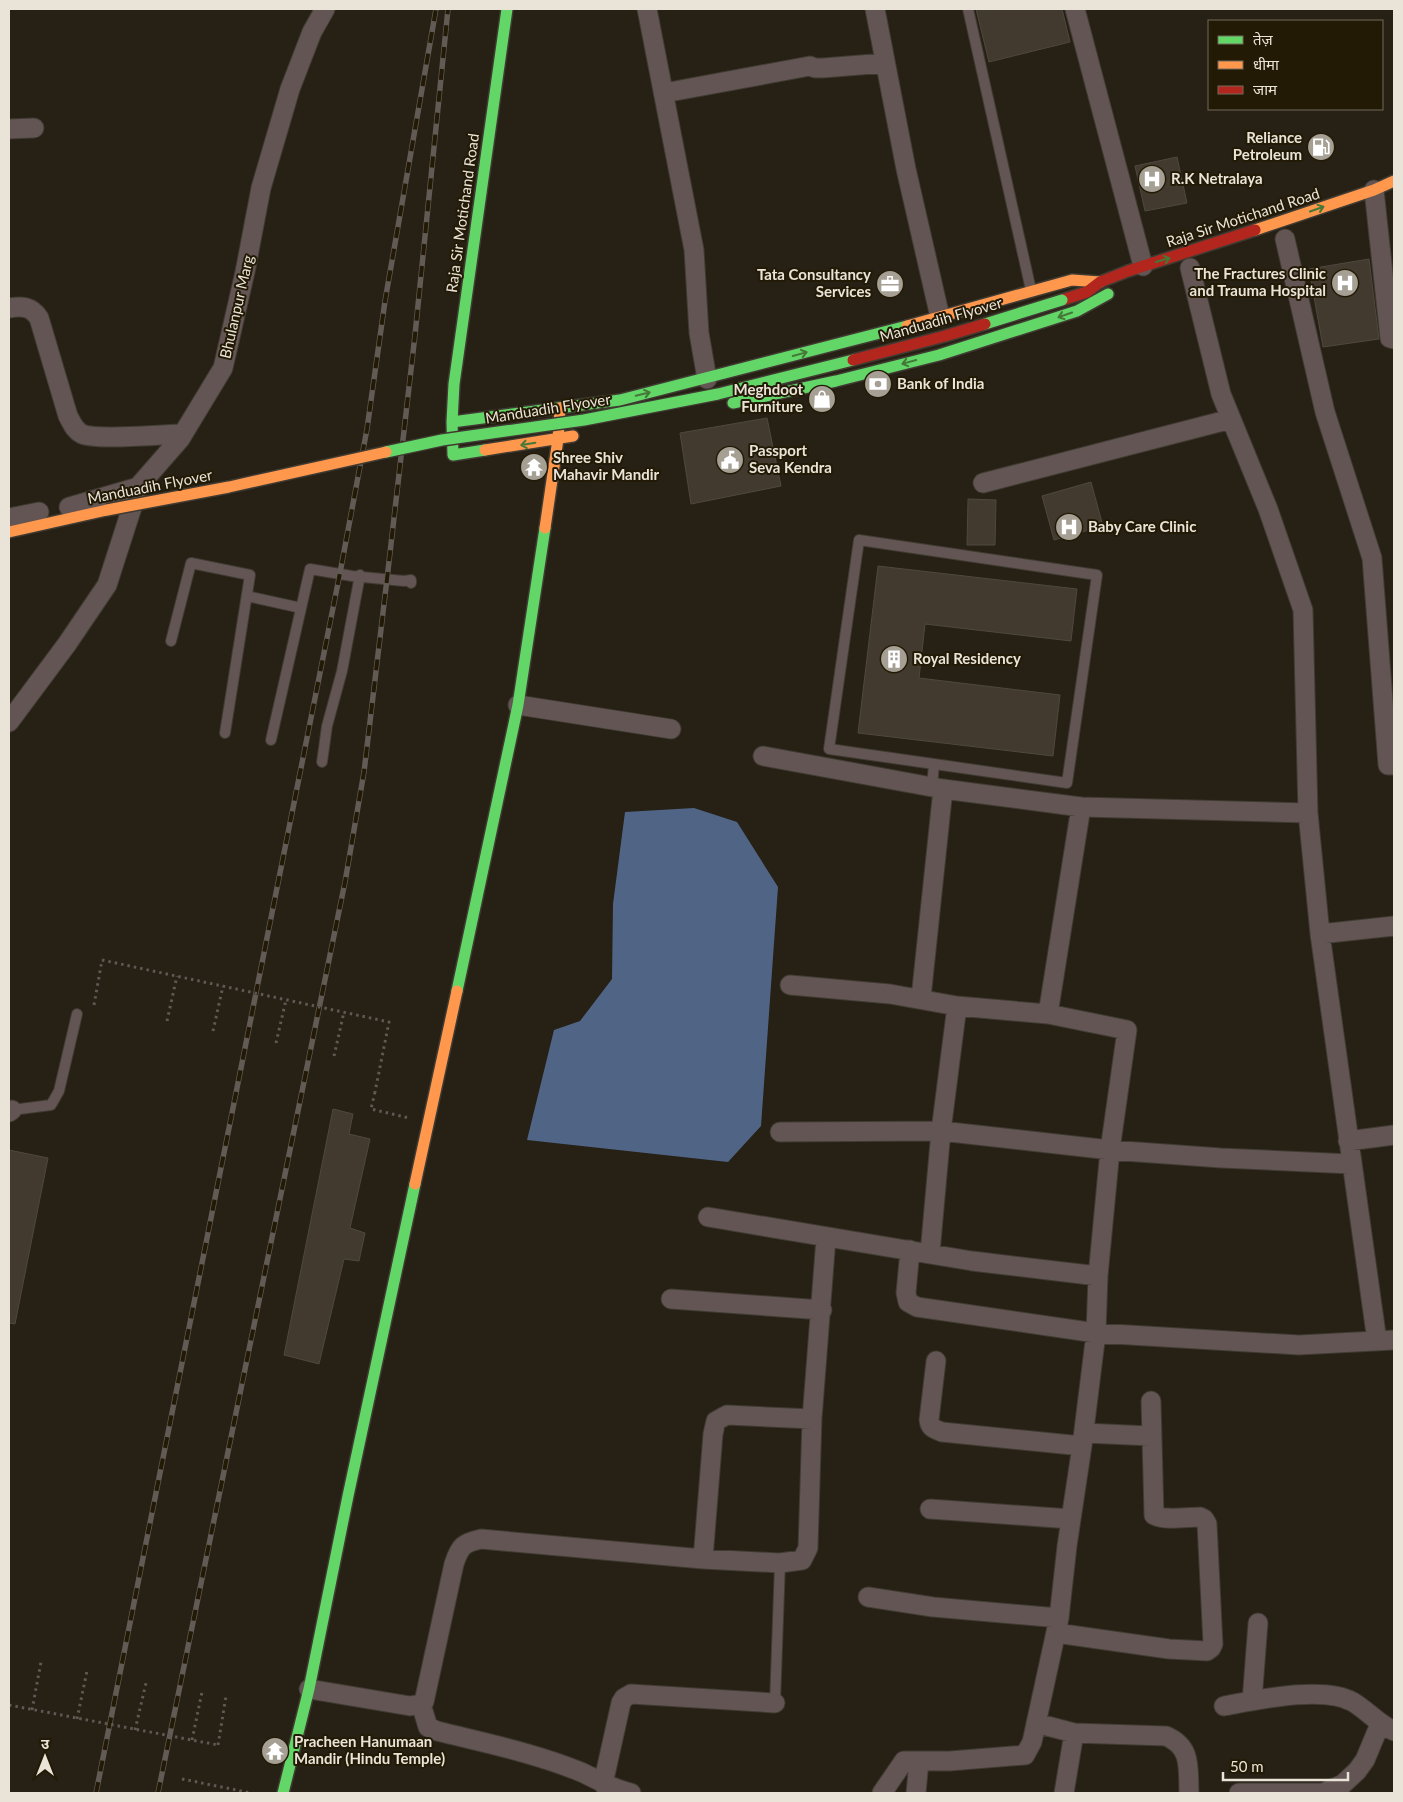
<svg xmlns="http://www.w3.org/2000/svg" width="1403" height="1802" font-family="Lato,'Noto Sans Devanagari',sans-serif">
<rect width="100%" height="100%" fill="#262015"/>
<path fill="#506586" d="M694 808 737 822 778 887 761 1126 728 1162 527 1140 554 1030 580 1021 612 979 613 904 625 812Z"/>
<path fill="#433a2f" stroke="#4e483f" d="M976 9H1062L1070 42 989 62Z
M1177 157 1187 203 1145 211 1135 166Z
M1369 259 1379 339 1323 347 1309 269Z
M767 418 781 486 691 504 680 433Z
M1091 482 1103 526 1054 540 1042 496Z
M968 499 996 500 995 545H967Z
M878 566 1077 589 1071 641 925 624 919 678 1060 695 1053 756 858 733Z
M333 1109 353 1114 349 1134 370 1139 350 1228 365 1233 359 1261 344 1259 319 1364 284 1355Z
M9 1150 48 1158 15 1324 9 1323Z"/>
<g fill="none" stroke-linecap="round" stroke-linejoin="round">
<g stroke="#403b32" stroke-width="12">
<path id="lane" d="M968 9 1031 290
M247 596 301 608
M171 641 191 563 250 575 225 733
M271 740 310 569 352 576 404 581 411 580V583
M322 762 327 726 342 671 360 575
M932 787 934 764 829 749 859 540 1097 575 1067 783 934 764
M12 1110 51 1105 59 1091 77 1014
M775 1703 780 1563"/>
</g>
<g stroke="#403b32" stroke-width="21">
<path id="street" d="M647 9 694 250 699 333 707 379
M875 9 906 169 940 317
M1075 9 1143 266
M664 93 810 66 815 68H823L885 63
M9 129 34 128
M1374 190 1390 338 1394 339
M1285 239 1325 412 1372 558 1388 765H1394
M1190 268 1221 394 1268 509 1303 610 1308 813 1320 934 1377 1341
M9 308C22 306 31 306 39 318L68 416C72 423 74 430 82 434 99 441 162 434 183 434
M983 483 1231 419
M69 507 138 487 180 439 223 368 245 272 261 188 290 89 312 32 325 9
M9 518 39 512
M518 705 671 729
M9 722 67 644 107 585 136 495
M763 756 943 789 1081 807 1048 1014
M1081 807 1308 813
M1320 934 1394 926
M790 985 890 994 957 1006 1048 1014 1127 1030 1110 1150 1098 1276 1096 1333 1082 1446 1067 1546 1059 1618 1032 1742 1025 1755 950 1761H904L882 1793
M921 998 943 789
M9 1112 12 1110
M780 1132 941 1131 1110 1150 1221 1158 1351 1164
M1348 1141 1394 1135
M708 1217 972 1261 1098 1276
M910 1250 906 1293 908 1302 917 1307 1096 1333 1299 1345 1394 1340
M930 1253 941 1131 957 1006
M671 1299 822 1310
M936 1361 929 1420C930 1428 934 1429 942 1432L1082 1446
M1084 1433 1151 1436
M930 1509 1071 1519
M703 1559 713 1434 716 1421 727 1415 812 1419
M868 1597 933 1607 1059 1618
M1056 1633 1169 1649 1207 1651 1211 1648 1213 1644 1207 1524 1204 1519 1200 1517C1188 1517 1164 1521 1154 1515L1151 1401
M309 1689 410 1706 421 1704 424 1702 454 1564C460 1546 463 1543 481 1539L703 1559 780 1563 802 1560 808 1548 812 1419 826 1238
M1252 1701 1258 1623
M421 1704 428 1727 437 1731C485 1743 535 1753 581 1772 599 1780 612 1789 631 1793
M1224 1706C1257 1700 1324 1685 1353 1702 1368 1711 1378 1724 1394 1731
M1036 1723 1074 1733 1166 1736C1192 1747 1188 1768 1189 1793
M603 1784 621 1703 624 1698 631 1694 775 1703
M916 1793 919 1761
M1064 1793 1074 1733
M1239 1793H1323L1343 1784 1357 1771 1365 1760 1380 1724"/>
</g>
<g stroke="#403b32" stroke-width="14">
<path id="fast" d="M733 403 836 381 939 355 1077 311 1108 294
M452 422 620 400 907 326
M485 450 453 455 452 422 454 384 507 9
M457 991 518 705 545 528
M283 1793 309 1689 348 1496 415 1184"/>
</g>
<g stroke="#403b32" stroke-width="14">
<path id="slow" d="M1255 230 1374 190 1394 181
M907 326 1072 280 1100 282
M485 450 573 436
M545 528 558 439 560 408
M9 532 107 510
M415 1184 457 991"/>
</g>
<g stroke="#403b32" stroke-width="14">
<path id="jam" d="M1062 300 1087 292 1100 282 1128 271 1255 230"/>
</g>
<path stroke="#615753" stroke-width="3" stroke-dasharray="2.5 4" stroke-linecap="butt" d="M94 1005 102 960
M167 1021 177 976
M213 1031 223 986
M276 1043 286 1000
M334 1056 344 1012
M375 1092 371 1109 409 1118
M32 1710 41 1662
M77 1719 87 1671
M135 1730 146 1683
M192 1740 202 1692
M218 1745 226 1696
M182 1779 251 1793"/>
<use href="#lane" stroke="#625553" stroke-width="10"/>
<use href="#street" stroke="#625553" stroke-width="19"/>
<use href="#fast" stroke="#63d668" stroke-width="11"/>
<use href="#slow" stroke="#ff974d" stroke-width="11"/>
<use href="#jam" stroke="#b3261e" stroke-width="11"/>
<g stroke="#625a55" stroke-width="5.5">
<path id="rail" d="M96 1793 340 573 367 429 385 301 436 9
M158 1793 345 882 364 772 387 579 415 335 448 9"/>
</g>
<use href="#rail" stroke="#231a06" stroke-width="4" stroke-dasharray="11" stroke-linecap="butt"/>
<g stroke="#403b32" stroke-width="14" stroke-linecap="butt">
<path id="fast-bridge" d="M985 324 1062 300
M386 452 442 440 584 420 718 394 853 360"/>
</g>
<g stroke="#403b32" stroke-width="14" stroke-linecap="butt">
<path id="slow-bridge" d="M107 510 229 487 386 452"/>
</g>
<g stroke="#403b32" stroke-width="14" stroke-linecap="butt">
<path id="jam-bridge" d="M853 360 945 336 985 324"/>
</g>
<path stroke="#615753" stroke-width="3" stroke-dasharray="2.5 4" stroke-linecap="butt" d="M102 960 389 1022 375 1092
M9 1705 218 1745"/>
<use href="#fast-bridge" stroke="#63d668" stroke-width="11"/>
<use href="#slow-bridge" stroke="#ff974d" stroke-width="11"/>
<use href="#jam-bridge" stroke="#b3261e" stroke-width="11"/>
</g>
<defs><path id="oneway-shaft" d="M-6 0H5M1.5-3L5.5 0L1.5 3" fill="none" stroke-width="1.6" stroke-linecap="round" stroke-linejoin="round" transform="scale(1.25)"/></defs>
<g stroke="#437837">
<use href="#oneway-shaft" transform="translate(1317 209) rotate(-19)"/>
<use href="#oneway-shaft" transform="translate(1163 260) rotate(-16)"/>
<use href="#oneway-shaft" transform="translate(1065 315) rotate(161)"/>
<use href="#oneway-shaft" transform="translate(800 354) rotate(-15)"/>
<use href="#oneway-shaft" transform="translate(909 362) rotate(165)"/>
<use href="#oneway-shaft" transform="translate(643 394) rotate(-13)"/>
<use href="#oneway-shaft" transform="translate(528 444) rotate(170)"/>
</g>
<defs>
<g id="fuel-disc" transform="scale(1.4375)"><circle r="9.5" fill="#a59f94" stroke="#231a06"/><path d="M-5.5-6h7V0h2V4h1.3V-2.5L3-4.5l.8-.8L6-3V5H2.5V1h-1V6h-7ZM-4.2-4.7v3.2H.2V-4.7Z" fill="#fff"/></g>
<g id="hospital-disc" transform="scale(1.4375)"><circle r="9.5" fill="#a59f94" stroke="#231a06"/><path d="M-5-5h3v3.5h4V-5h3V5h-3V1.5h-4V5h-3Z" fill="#fff"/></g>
<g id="office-disc" transform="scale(1.4375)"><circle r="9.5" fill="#a59f94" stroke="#231a06"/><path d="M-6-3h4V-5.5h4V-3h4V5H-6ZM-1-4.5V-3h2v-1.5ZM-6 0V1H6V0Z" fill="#fff"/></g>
<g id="bank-disc" transform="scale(1.4375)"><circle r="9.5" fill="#a59f94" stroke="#231a06"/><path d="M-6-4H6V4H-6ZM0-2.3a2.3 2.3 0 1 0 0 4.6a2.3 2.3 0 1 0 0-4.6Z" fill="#fff"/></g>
<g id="shop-disc" transform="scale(1.4375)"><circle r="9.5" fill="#a59f94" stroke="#231a06"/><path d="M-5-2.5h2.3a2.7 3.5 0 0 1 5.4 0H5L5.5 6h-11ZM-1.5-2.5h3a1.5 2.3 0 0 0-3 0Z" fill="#fff"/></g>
<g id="civic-disc" transform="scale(1.4375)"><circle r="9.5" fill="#a59f94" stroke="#231a06"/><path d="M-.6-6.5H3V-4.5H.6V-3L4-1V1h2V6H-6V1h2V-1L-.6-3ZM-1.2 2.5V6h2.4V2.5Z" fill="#fff"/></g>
<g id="temple-disc" transform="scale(1.4375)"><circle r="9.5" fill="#a59f94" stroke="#231a06"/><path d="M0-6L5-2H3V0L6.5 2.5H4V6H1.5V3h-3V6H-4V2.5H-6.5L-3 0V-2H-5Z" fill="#fff"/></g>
<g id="building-disc" transform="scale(1.4375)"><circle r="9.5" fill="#a59f94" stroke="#231a06"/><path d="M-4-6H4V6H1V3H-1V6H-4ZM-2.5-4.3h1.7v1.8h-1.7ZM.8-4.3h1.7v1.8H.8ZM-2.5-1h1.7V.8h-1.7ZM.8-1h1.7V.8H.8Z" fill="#fff"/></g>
</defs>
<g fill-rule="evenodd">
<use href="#fuel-disc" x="1321" y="147"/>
<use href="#hospital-disc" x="1152" y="179"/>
<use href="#hospital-disc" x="1345" y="283"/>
<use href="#office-disc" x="890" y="284"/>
<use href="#bank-disc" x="878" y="384"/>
<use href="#shop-disc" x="822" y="399"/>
<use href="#civic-disc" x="730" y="460"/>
<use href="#temple-disc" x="534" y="467"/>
<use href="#hospital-disc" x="1069" y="527"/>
<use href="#building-disc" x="894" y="659"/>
<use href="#temple-disc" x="275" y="1751"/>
</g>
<g text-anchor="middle" stroke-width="4" stroke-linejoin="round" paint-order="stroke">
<g font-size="15" font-weight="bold" fill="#eae4d8" stroke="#231a06" text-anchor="start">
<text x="1302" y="143" text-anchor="end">Reliance<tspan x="1302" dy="17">Petroleum</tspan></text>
<text x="1171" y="184">R.K Netralaya</text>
<text x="1326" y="279" text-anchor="end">The Fractures Clinic<tspan x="1326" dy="17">and Trauma Hospital</tspan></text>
<text x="871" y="280" text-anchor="end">Tata Consultancy<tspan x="871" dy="17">Services</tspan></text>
<text x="897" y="389">Bank of India</text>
<text x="803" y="395" text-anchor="end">Meghdoot<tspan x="803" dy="17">Furniture</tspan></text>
<text x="749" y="456">Passport<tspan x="749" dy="17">Seva Kendra</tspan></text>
<text x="553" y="463">Shree Shiv<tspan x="553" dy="17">Mahavir Mandir</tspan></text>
<text x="1088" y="532">Baby Care Clinic</text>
<text x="913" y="664">Royal Residency</text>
<text x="294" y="1747">Pracheen Hanumaan<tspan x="294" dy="17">Mandir (Hindu Temple)</tspan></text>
</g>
<g font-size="15" fill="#eae4d8" stroke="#231a06">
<text transform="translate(463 213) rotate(-82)" y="5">Raja Sir Motichand Road</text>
<text transform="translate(1243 218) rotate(-18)" y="5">Raja Sir Motichand Road</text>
<text transform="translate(237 307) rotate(-77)" y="5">Bhulanpur Marg</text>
<text transform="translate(941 320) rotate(-16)" y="5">Manduadih Flyover</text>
<text transform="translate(548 409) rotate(-9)" y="5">Manduadih Flyover</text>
<text transform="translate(150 487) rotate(-11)" y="5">Manduadih Flyover</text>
</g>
</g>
<rect width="1403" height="1802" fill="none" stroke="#eae4d8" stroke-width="20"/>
<rect x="1208" y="20" width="175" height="90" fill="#231a06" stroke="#736b5a"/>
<rect x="1218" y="36" width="25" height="8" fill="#63d668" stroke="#736b5a"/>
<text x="1253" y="45" font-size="15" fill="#eae4d8">तेज़</text>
<rect x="1218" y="61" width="25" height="8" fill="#ff974d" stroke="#736b5a"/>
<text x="1253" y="70" font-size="15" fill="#eae4d8">धीमा</text>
<rect x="1218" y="86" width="25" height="8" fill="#b3261e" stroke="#736b5a"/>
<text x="1253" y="95" font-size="15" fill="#eae4d8">जाम</text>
<g transform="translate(45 1757)" stroke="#231a06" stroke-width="4" paint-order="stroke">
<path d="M0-4L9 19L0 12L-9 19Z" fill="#eae4d8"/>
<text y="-8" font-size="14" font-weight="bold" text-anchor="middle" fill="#eae4d8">उ</text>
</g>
<path d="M1223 1772v8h125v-8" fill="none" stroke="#eae4d8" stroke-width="2.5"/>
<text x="1230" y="1772" font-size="15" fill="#eae4d8" stroke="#231a06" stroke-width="4" paint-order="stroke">50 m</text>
</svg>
